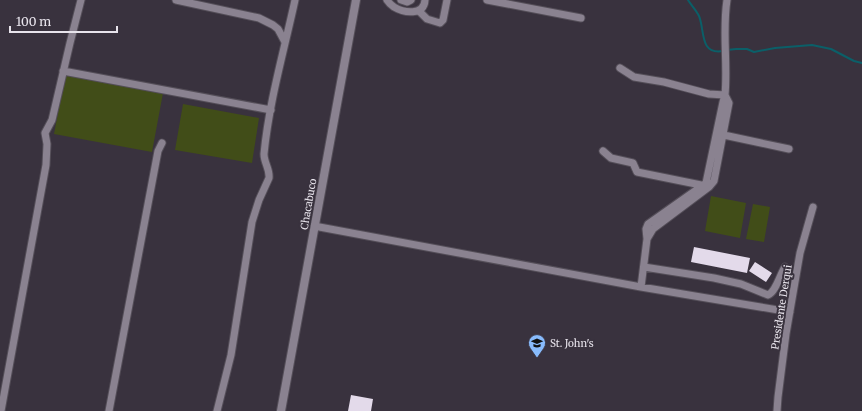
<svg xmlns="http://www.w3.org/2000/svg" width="862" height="411" font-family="Merriweather,serif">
<rect width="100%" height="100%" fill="#39323e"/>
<path fill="#414d18" d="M65 75 163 93 152 152 54 134Z
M183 104 259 118 252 163 175 150Z
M711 196 746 203 740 238 705 231Z
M753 204 770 207 764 242 746 239Z"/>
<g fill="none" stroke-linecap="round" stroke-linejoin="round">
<path stroke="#0b5f68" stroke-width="2" d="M688 0C691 5 696 10 699 16 705 30 699 55 723 51
M727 50 736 49H747L754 52 775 48 812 45 831 49 854 61 862 63"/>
</g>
<path fill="#e3daea" d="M694 247 750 258 747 273 691 262Z
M755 262 772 273 766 282 749 271Z
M351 395 373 399 371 411H348Z"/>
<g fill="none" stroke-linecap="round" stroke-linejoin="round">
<g stroke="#544e58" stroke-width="9">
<path id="minor" d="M176 0 259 18 273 25 278 29 285 42
M387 0C389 3 391 5 394 7 404 13 424 16 425 0
M401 0 407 2 411 0
M487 0 581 18
M419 11 427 19 440 23 443 20 447 0
M620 68 634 77 664 82 709 94 725 95C728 63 722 32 727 0
M63 71 271 110
M725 95 729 103 714 181 709 187 653 229 647 239 646 229 648 224 706 183 723 102Z
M719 134 789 149
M603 151 611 158 633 163 637 172 706 186
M314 226 641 287 790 312
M644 267 714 278 741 284 768 295C776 292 780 274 785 267
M641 287 647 239
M1 411 46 165 47 144 45 133 52 120 70 43 81 0
M109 411 158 151 162 143
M217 411 231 355 252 222 259 200 269 178C270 169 264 163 264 154 269 102 284 51 295 0
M777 411 778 397 786 334 800 253 813 207"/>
</g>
<g stroke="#544e58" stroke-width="10">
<path id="tertiary" d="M281 411 356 0"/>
</g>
<use href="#minor" stroke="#8a8290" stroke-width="7"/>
<use href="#tertiary" stroke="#8a8290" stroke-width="8"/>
</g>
<defs>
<g id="university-pin" transform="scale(0.9)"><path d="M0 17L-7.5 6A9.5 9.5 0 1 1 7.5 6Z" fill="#88bbfc" stroke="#39323e"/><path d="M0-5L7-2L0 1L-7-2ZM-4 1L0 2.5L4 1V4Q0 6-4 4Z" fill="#111"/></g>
</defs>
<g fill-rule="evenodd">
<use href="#university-pin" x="537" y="343"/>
</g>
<g text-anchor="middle" stroke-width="4" stroke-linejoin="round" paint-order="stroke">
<g font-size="10" fill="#e8e4ec" stroke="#39323e">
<text transform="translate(308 204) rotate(-80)" y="4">Chacabuco</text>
<text transform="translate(781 307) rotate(-81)" y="4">Presidente Derqui</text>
</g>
<g font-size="10" fill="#e8e4ec" stroke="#39323e" text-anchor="start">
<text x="550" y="347">St. John's</text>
</g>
</g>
<path d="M10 26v6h107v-6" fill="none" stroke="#e8e4ec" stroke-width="2"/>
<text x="16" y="26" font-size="12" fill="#e8e4ec" stroke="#39323e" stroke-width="3" paint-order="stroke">100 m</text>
</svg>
